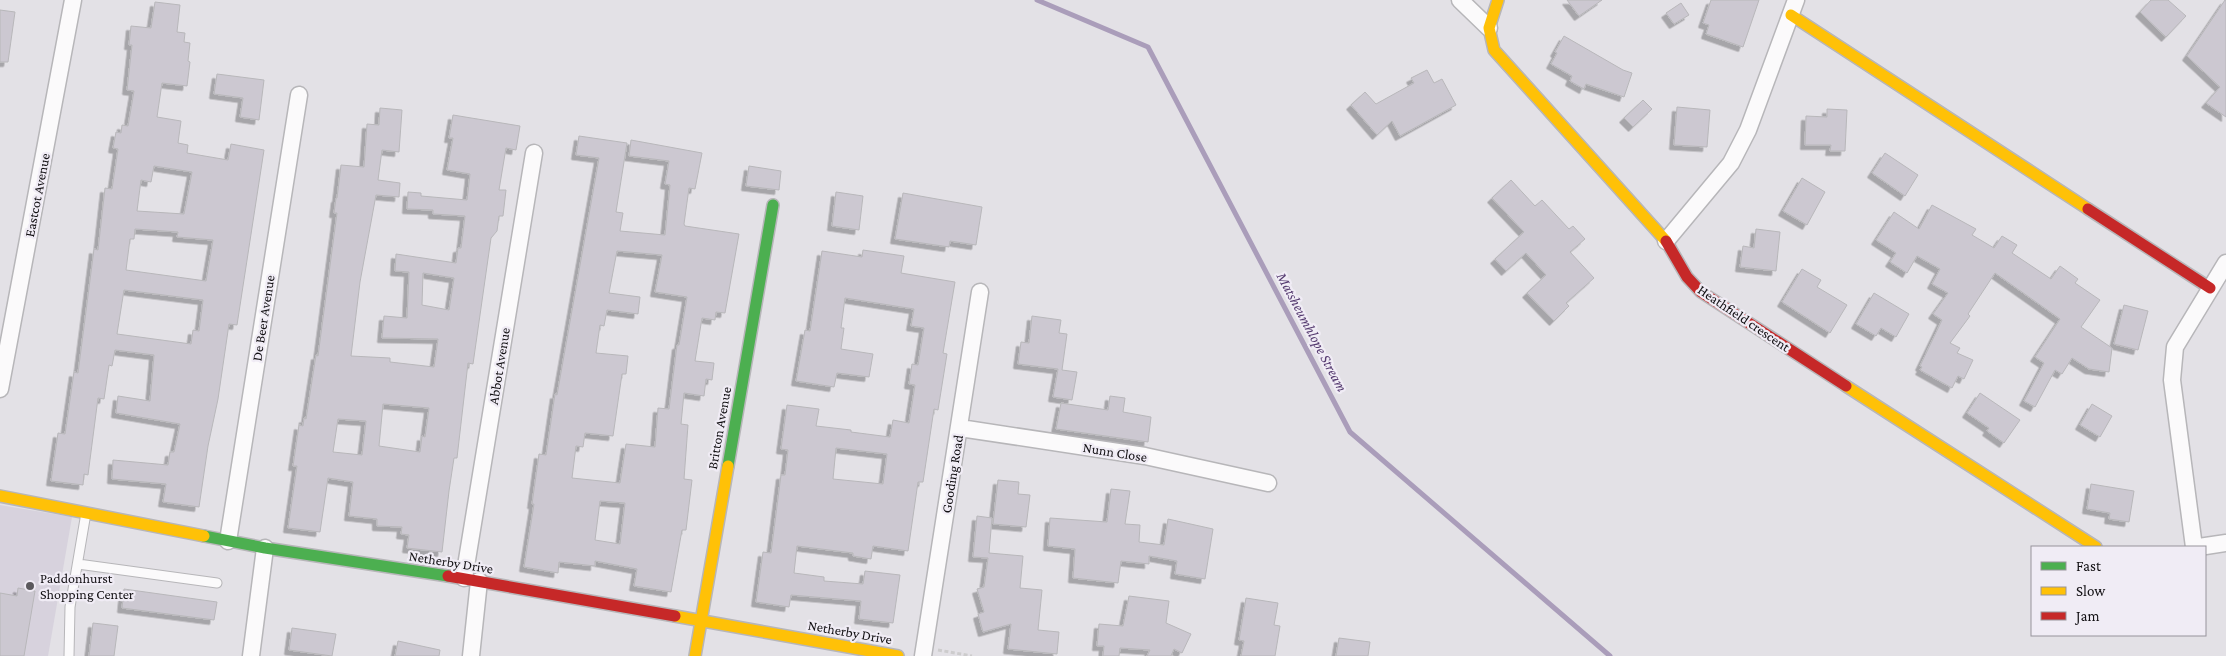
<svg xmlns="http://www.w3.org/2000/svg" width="2226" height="656" font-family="'Crimson Pro',serif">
<defs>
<filter id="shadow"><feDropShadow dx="-4.5" dy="4.5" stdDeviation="0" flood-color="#0004"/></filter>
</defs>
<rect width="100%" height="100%" fill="#e3e1e6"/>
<path fill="#d7d2dd" d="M0 505 72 517 48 656H0Z"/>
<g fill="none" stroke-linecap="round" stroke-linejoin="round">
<path stroke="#aa9dba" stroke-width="5" d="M1037 0 1148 47 1350 432 1610 656"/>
</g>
<path fill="#ccc8d1" stroke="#b8b7ba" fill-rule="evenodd" filter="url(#shadow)" d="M1567 0H1602L1579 16Z
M1711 0H1759L1743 47 1706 34 1709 25 1703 23Z
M2151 0H2168L2186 16 2166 37 2140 12Z
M2225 0H2226V117L2206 103 2220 87 2187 56Z
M155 2 180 5 177 32 185 33 184 42 190 43 188 61 190 62 187 86 162 83 157 117 181 121 178 143 188 145 187 153 228 160 231 144 264 150 237 325 229 324 218 399 208 446 199 507 163 502 166 484 112 479 113 460 168 465 170 452H174L180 424 116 413 118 396 150 401 154 355 115 350 112 366 109 365 104 399 98 398 88 475 84 474 83 485 51 481 58 433 65 434 74 372 78 373 94 249 98 250 105 188 112 189 118 149 113 148 116 132 121 133 122 125 128 126 134 91 127 90 132 45H129L131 26 151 28ZM154 166 192 172 184 214 137 211 141 180 151 182ZM135 229 178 232 177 237 213 240 206 281 126 270 130 239H134ZM124 290 203 300 199 331 193 330 191 344 117 334Z
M1681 3 1689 15 1674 24 1666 13Z
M0 10 15 12 8 62H0Z
M1564 36 1623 70 1632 73 1624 97 1586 84 1584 89 1570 81 1572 76 1551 64 1557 53 1555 52Z
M1427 70 1434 83 1442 79 1456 105 1400 136 1392 121 1377 135 1351 105 1365 92 1376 104 1414 83 1411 78Z
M217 74 264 80 259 120 240 117 243 98 214 94Z
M1643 100 1652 109 1633 127 1624 118Z
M1677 107 1710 110 1707 147 1674 145Z
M380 108 402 110 399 152 382 150 378 180 400 183 399 197 376 195 360 282 351 356 390 358V362L434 367 438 339 382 338 384 316 407 318 409 272 395 271 396 254 456 263 458 248H461L465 216 433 214V210L407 209 408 192 421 193V196L467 200 470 174 447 170 453 138H449L453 115 520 126 516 150 506 148 499 190H506L503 216H499L497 231 491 238 473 364 468 363 457 458H454L449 491 442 552 407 548 409 535 401 534 402 527 377 526V519L349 516 353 482 328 478 320 532 288 528 297 466H293L299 425 303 426 304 418 306 419 316 355 318 356 337 213H334L336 198H337L341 165 364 167 367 124 379 125ZM423 273 454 278 449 310 422 305ZM383 404 429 408 425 437 422 436 420 452 379 446ZM338 419 366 421 362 455 333 452Z
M1827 109 1847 110 1845 151H1830L1831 145H1805L1806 116 1827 117Z
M579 136 627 143 616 212 623 213 620 231 665 235 670 185 665 184 669 161 629 156 631 140 702 153 695 189 689 188 684 224 685 226 739 234 725 313 716 312 715 320 702 318 695 361 714 363 712 380 706 379 704 396 684 393 681 424 688 425 684 479 692 480 686 530H682L671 592 634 586 637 569 595 561V566L559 562 558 573 524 567 534 504H532L539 454 546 455 555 394 557 395 599 158 576 155ZM617 251 662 255 655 292 687 297 679 345H677L669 409 658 408 655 447 626 444 620 483 572 478 576 446 583 447 585 433 613 436 622 374H626L628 356 596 353 600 325 604 326 607 310 638 314 640 297 609 293ZM600 501 625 503 620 544 595 540Z
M1885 153 1918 175 1905 196 1872 173Z
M749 166 781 171 779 190 746 186Z
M1802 178 1825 192 1807 225 1783 211Z
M1511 180 1535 206 1542 200 1569 229 1573 226 1585 239 1570 252 1594 278 1566 303 1569 306 1554 321 1527 293 1546 275 1526 253 1506 271 1495 259 1524 232 1492 198Z
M836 192 863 196 859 230 832 226Z
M903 193 982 207 976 245 950 241 949 247 895 239Z
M1932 205 1976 229 1972 235 1994 248 2002 236 2017 245 2012 253 2051 279 2060 266 2078 279 2075 283 2100 300 2081 327 2112 348 2109 372 2089 369 2072 358 2062 374 2055 370 2035 407 2024 401 2044 363 2035 357 2060 319 1995 273 1968 314 1970 316 1950 343 1960 348 1957 353 1973 360 1964 379 1958 376 1952 388 1920 370 1922 367 1920 366 1942 320 1933 314 1948 293 1932 284 1940 269 1917 256 1907 273 1890 262 1896 253 1876 240 1894 212 1919 229Z
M1756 229 1780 232 1776 271 1740 267 1743 246 1754 248Z
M863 250 904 256 901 273 955 282 943 353 947 354 938 410 934 409 923 482H918L908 551 873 546 871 559 853 556V553L797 546 794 573 824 577V581L863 584 865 571 900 575 893 623 859 619 861 601 791 595 789 607 756 602 763 552 771 553 781 475H785L788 450 781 449 787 405 819 409 816 426 851 430V432L890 437 893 420 909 423 915 385 909 384 912 364 918 365 924 328 911 326 914 309 845 298 841 328H844L841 349 873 354 869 377 837 373 834 387 796 381 805 330 810 331 822 251 862 257ZM836 448 887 454 883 484 833 479Z
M1802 269 1821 280 1817 287 1847 305 1830 333 1782 302Z
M1874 293 1909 314 1896 337 1881 328 1876 336 1856 324Z
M2124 305 2148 311 2138 350 2114 344Z
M1032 316 1061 320 1059 333 1067 334 1062 370 1077 372 1072 400 1053 397 1058 369 1018 364 1021 342 1029 343Z
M1980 393 2020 420 2004 443 1987 431 1989 428 1967 413Z
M1110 396 1125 398 1123 412 1151 417 1148 442 1056 429 1061 403 1108 410Z
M2092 404 2112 416 2100 437 2080 425Z
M998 480 1019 482 1018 494 1030 495 1026 527 993 524Z
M2091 484 2134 491 2129 522 2109 519 2110 513 2087 509Z
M1111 489 1130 491 1125 524 1140 525 1139 542 1164 545 1168 519 1213 529 1205 579 1175 574 1177 561 1149 556V564L1121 561 1118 583 1073 578 1075 549 1048 546 1050 518 1107 522Z
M977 516 992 518 989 553 1023 556 1020 588 1042 590 1038 630 1059 632 1057 654 1008 649 1011 624 983 632 978 614 984 612 977 589 984 587 988 558 973 557Z
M18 588 35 591 24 656H0V593L17 596Z
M124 589 217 602 214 620 122 608Z
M1129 596 1169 601 1166 623 1191 634 1182 653 1174 649 1171 656H1147L1150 650 1120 648 1119 656H1103L1104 646H1097L1099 624 1123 626Z
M1246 598 1278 603 1274 625 1280 626 1275 656H1241L1244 641 1239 640Z
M93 623 118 626 114 656H89Z
M292 628 336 634 332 656 289 650Z
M1339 638 1370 642 1368 656H1336Z
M398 641 440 650 439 656H395Z"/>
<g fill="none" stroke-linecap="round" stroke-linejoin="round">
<g stroke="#b7b6b9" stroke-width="11">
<path id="lane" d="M78 564 217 583
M69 656 70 607 86 513"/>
</g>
<g stroke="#b7b6b9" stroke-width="19">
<path id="street" d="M1460 0 1489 28
M1666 241 1731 163 1748 130 1796 0
M0 389 73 0
M960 428 1145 456 1268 483
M228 541 299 95
M2194 547 2172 380 2175 347 2226 263
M2199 547 2226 543
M464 578 534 153
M251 656 265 548
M471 656 479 581
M923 656 980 292"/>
</g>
<g stroke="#b7b6b9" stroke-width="14">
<path id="fast" d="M728 466 773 205
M204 536 265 548 448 576"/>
</g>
<g stroke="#b7b6b9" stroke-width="14">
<path id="slow" d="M1498 0 1489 28 1494 50 1666 241
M1791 15 2088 209
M1846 386 2096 547
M0 496 204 536
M675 616 898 656
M695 656 728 466"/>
</g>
<g stroke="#b7b6b9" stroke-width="14">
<path id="jam" d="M2088 209 2210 288
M1666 241 1687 277 1701 292 1846 386
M448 576 675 616"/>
</g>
<path stroke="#cdcccd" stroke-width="3" stroke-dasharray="4 2.5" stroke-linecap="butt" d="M938 650 972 656"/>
<use href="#lane" stroke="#fbfafb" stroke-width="9"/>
<use href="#street" stroke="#fbfafb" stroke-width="16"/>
<use href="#fast" stroke="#4caf50" stroke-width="11"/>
<use href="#slow" stroke="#ffc107" stroke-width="11"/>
<use href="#jam" stroke="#c62828" stroke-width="11"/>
</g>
<circle fill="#5b595d" stroke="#f0ecf5" stroke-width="2" cx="30" cy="586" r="5"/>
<g text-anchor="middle" stroke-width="4.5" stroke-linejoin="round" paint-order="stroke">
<g font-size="14" fill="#121013" stroke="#f0ecf5">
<text transform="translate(37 195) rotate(-79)" y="5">Eastcot Avenue</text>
<text transform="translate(263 318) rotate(-81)" y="5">De Beer Avenue</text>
<text transform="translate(1744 318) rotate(34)" y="5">Heathfield crescent</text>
<text transform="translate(499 366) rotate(-81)" y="5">Abbot Avenue</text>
<text transform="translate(719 428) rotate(-80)" y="5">Britton Avenue</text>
<text transform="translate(1115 452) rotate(9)" y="5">Nunn Close</text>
<text transform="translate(952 474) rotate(-81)" y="5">Gooding Road</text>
<text transform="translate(451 562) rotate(9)" y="5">Netherby Drive</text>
<text transform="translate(850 632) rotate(10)" y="5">Netherby Drive</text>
</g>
<g font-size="14" fill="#121013" stroke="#f0ecf5" text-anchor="start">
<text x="40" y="583">Paddonhurst<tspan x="40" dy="16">Shopping Center</tspan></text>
</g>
<g font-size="15" font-style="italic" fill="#553b70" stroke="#f0ecf5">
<text transform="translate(1312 332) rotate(62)" y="5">Matsheumhlope Stream</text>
</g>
</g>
<rect x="2031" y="546" width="175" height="90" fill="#f0ecf5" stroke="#97949b"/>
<rect x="2041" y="562" width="25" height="8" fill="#4caf50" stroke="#97949b"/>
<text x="2076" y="571" font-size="15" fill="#121013">Fast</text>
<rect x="2041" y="587" width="25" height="8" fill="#ffc107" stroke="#97949b"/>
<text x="2076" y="596" font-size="15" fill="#121013">Slow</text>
<rect x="2041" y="612" width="25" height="8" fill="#c62828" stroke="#97949b"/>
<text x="2076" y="621" font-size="15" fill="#121013">Jam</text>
</svg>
